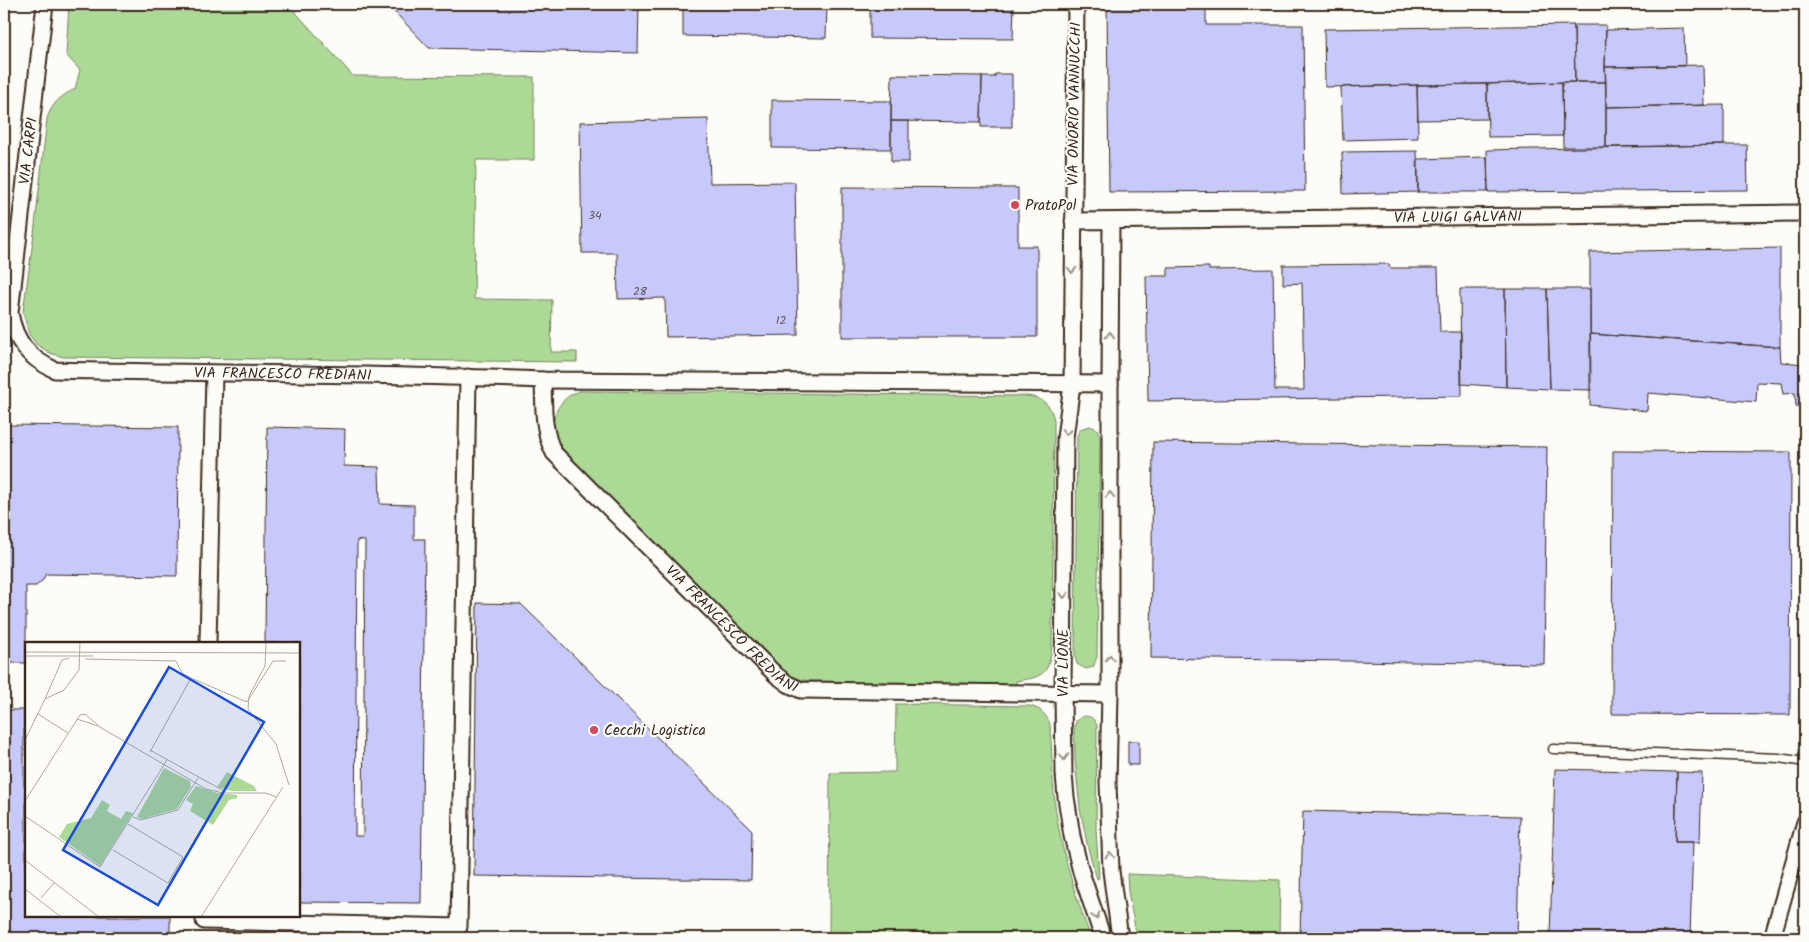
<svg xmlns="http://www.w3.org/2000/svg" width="1809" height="942" font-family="Kalam,sans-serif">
<rect width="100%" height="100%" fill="#fdfcf7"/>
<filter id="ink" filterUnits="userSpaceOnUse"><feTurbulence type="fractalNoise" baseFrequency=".02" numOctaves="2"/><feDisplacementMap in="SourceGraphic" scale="10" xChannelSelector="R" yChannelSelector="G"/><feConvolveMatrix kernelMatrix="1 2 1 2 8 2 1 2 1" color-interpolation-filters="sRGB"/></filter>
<g filter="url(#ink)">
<path fill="#add997" stroke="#74825a" d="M69 4H288L353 76 534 77V160H476L474 299 552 300 551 352H577V362L63 357 50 353 36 344 29 334 23 312 34 234 47 119C51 104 62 95 75 89L80 70 66 55Z
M580 391 1026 396C1042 397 1052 405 1054 421L1052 645C1049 674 1044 677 1016 681V684L813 681C801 681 791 677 782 670L572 461C567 456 562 451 558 446 546 424 557 397 580 391Z
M1090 426 1097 429 1100 436 1097 657 1093 667 1086 669 1077 664 1075 657 1077 436 1080 429Z
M896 704 1029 706C1040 708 1046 714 1050 724 1052 751 1052 778 1055 805 1061 851 1075 895 1091 938H829L830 773 895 772Z
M1083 716C1091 716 1095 719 1097 726L1096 829 1099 878 1097 879 1088 848 1080 808 1075 760 1074 727 1077 720Z
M1127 874 1280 880 1279 938H1137L1128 892Z"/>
<path fill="#c8c9fb" stroke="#3b2a1e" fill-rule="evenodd" d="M387 4H639L638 53 429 48Z
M683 4H827L826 38 683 36Z
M870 4H1014L1013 39 870 38Z
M1107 4H1206V25H1303L1305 191 1109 192Z
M1574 25 1575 82 1325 87 1324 29Z
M1574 25H1606L1605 67 1606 82H1575Z
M1684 28 1685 66 1605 67 1606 30Z
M1703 65 1704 105 1606 107 1605 67Z
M995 74H1012V127H981L982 77H995Z
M892 75 982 76 981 122 891 121Z
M1562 82 1563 136 1488 137 1487 84Z
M1562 82H1606V147H1563Z
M1487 84V119L1418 120 1417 85Z
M1417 85 1418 138 1343 140 1341 87Z
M772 100 891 101V149L772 148Z
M1724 105V145L1606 147V107Z
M708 119 710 183 795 182 798 335 666 337 665 298 618 299 617 253H582L580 122Z
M891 121H909V162H891Z
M1724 145H1747L1748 190 1488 192 1487 150Z
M1417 151 1418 192 1343 194 1342 152Z
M1487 157 1488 192H1418V159Z
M842 187 1018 188V246H1037V337H842Z
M1780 248V347L1590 334V252Z
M1389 264 1390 268H1438L1440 332H1461L1462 396 1148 401 1146 276H1168V268L1209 267V270L1273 269 1275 390H1304L1302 283 1283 284V265Z
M1460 289H1505L1506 387 1461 384Z
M1505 289H1547L1550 389 1506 387Z
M1547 289H1590L1591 390 1550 389Z
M1590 334 1780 347 1781 362 1805 364V407L1796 406 1795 393 1783 394 1781 383 1757 382 1756 402 1648 393 1647 411 1590 405Z
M4 425 178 427 177 576 46 574 42 581 36 586H26V663H4Z
M267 427 345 429 344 466 379 467 380 504 414 505V539H425L421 903 299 902V643H265ZM357 540 365 541 363 836H355Z
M1153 442 1547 447 1544 664 1151 658Z
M1613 451 1791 452 1790 715 1612 714Z
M477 603 521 604 752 830 751 880 474 876Z
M4 710H24V786L26 787V916H170V938H4Z
M1128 741H1139V765H1128Z
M1555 769 1677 772 1675 842H1693L1690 938H1550Z
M1677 772 1702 773 1700 842H1675Z
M1303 811 1520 816 1517 938H1300Z"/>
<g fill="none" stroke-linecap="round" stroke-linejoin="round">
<g stroke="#3b2a1e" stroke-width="11">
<path id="service" d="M1553 749 1779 758 1805 762"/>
</g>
<g stroke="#3b2a1e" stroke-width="19">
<g id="minor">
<path id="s1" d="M45 4 10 313C15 341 28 358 55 370 218 374 381 373 543 380L1110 384"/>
<path d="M1076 4 1072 384 1065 438 1063 694 1064 775 1066 797 1072 836 1081 872 1103 938"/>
<path id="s2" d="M1073 221 1805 213"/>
<path d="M1111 222 1110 384V694L1108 782 1111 871 1120 938"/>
<path id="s3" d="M543 380C544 405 542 430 554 453L776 675 788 684 801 690 1110 694"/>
<path d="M208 643 214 374"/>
<path d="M205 916 204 921 459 927 468 377"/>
<path d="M1772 938 1805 822"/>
</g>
</g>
<use href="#service" stroke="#fdfcf7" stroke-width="8"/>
<use href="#minor" stroke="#fdfcf7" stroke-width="15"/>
</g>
<defs><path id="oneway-chevron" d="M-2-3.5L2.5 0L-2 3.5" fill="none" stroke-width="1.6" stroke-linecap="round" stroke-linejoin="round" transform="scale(1.25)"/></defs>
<g stroke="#9c938a">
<use href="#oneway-chevron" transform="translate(1072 270) rotate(90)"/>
<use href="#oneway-chevron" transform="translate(1110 335) rotate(-89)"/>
<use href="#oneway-chevron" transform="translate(1066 432) rotate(96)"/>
<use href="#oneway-chevron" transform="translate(1110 495) rotate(-90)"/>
<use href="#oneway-chevron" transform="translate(1064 595) rotate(91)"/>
<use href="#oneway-chevron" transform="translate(1110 658) rotate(-90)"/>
<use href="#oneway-chevron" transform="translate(1064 757) rotate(89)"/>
<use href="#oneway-chevron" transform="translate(1110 855) rotate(-92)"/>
<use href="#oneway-chevron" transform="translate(1096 916) rotate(72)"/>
</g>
</g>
<g fill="#d1495b" stroke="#fdfcf7" stroke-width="2">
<circle cx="1015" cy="205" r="5"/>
<circle cx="594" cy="730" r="5"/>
</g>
<g text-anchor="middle" stroke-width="4.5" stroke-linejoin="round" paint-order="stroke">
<g font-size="12" fill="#5e5255">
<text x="595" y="219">34</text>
<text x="640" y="295">28</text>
<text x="781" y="324">12</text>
</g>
<g font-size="15" fill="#3b2a1e" stroke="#fdfcf7">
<text transform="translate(1074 104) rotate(-89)" y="5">VIA ONORIO VANNUCCHI</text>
<text transform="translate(28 151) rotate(-83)" y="5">VIA CARPI</text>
<text dy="5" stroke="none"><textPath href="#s2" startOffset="385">VIA LUIGI GALVANI</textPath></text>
<text dy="5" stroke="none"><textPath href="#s1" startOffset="615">VIA FRANCESCO FREDIANI</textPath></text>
<text dy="5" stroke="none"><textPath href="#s3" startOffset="325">VIA FRANCESCO FREDIANI</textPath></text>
<text transform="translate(1063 663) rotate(-90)" y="5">VIA LIONE</text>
</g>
<g font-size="15" fill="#3b2a1e" stroke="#fdfcf7" text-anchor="start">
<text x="1025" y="210">PratoPol</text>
<text x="604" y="735">Cecchi Logistica</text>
</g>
</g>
<g transform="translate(25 642)">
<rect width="275" height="275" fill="#fdfcf7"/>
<path d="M139 126 165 139 166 145 152 167 117 177 112 175ZM202 130 229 144 232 149H207L192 145ZM171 144 192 151 212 153V156L204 158 188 183 165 169 168 162 161 158ZM77 158 85 163 82 169 96 177 101 169 108 171 75 224 34 195 42 182 66 176Z" fill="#add997"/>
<path fill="none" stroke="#afa8a0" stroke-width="1" d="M241 0 240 24 224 54 223 67 251 102 264 143M0 10 275 11M0 14H68M60 17 151 19 157 31 166 36 222 60 248 19H261M20 57 37 18 44 16M13 72 43 91M52 77 73 84 181 147 198 151H241L251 155M0 98 20 57 39 48 54 28 55 0M125 108 199 149M125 110 166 36M0 159 55 73 60 72 73 83M0 174 75 225 142 118M108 175 116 178 153 168 173 136M88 208 143 241 158 215 103 182M0 218 74 275M0 247 36 275M16 256 29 241M176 275 258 145"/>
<path fill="#1d4ed8" fill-opacity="0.15" stroke="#1d4ed8" stroke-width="2.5" d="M144 25 239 80 133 263 38 208Z"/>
<rect width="275" height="275" fill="none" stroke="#3b2a1e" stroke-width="2.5"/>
</g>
<rect width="1809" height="942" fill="none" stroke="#fdfcf7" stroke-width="20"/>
<rect x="10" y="10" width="1789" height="922" fill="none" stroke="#3b2a1e" stroke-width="2" filter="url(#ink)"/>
</svg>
